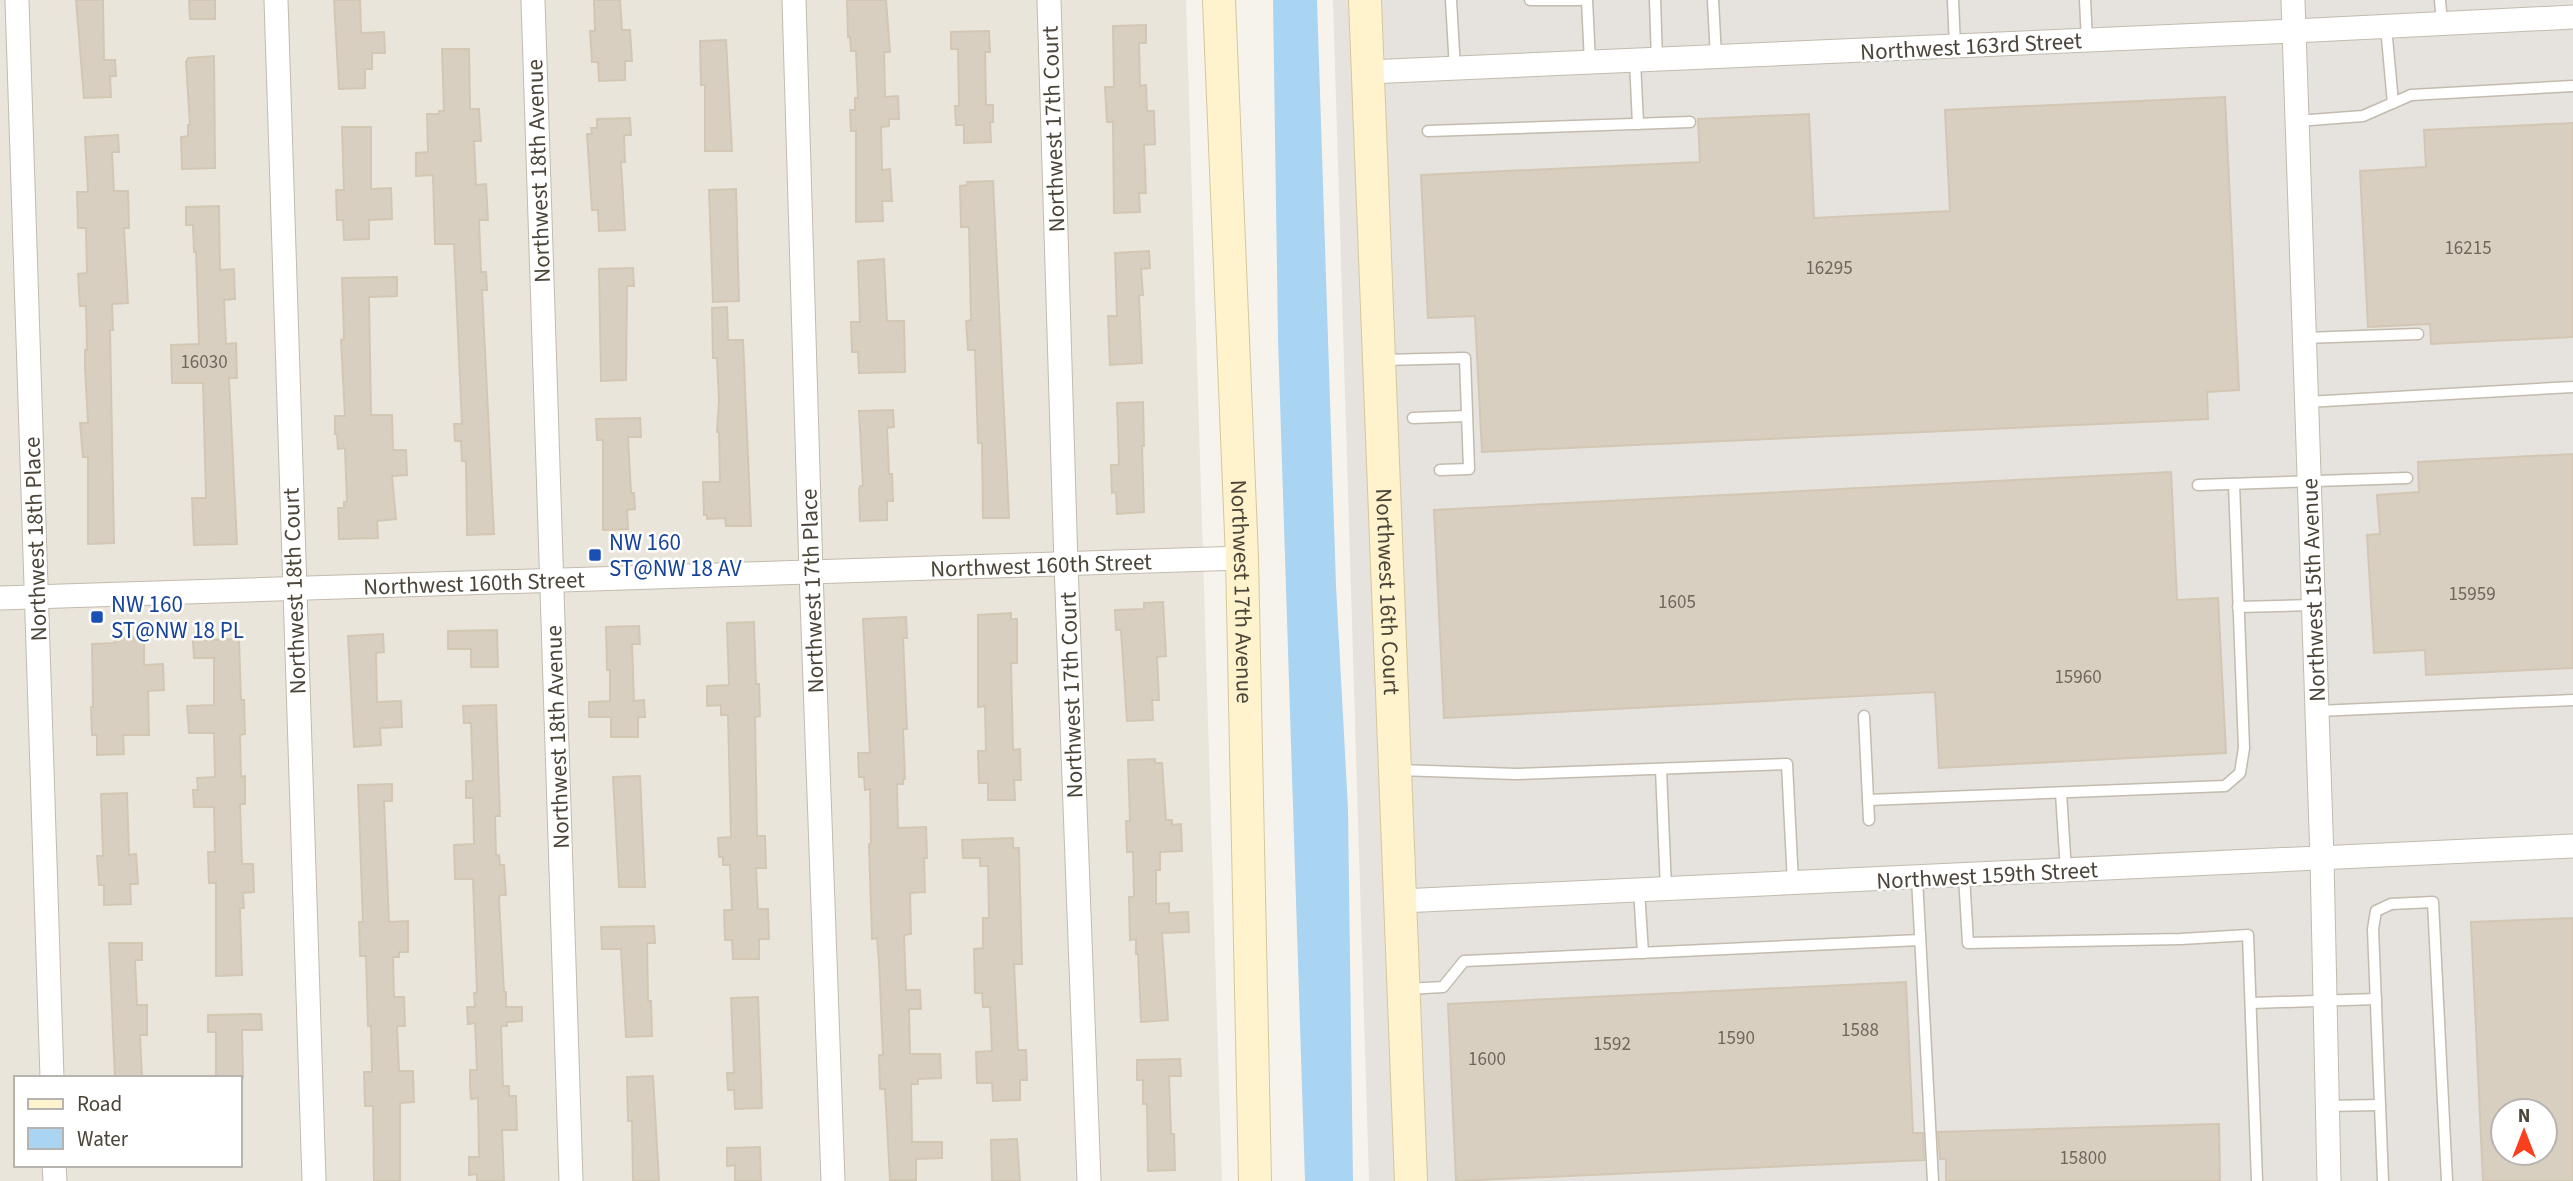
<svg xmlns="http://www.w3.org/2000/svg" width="2573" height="1181" viewBox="0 0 2573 1181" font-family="'Source Sans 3',sans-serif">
<rect width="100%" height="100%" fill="#f6f3ec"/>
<!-- residential -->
<path fill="#eae5da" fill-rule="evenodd" d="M0 0H1186L1222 1181H0ZM16 1078H240V1165H16Z"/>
<!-- industrial -->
<path fill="#e6e2dd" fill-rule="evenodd" d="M1333 0H2573V1181H1369ZM2503 1111H2545V1153H2503Z"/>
<!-- water -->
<polygon fill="#a9d4f2" points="1273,0 1317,0 1336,586 1348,809 1353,1181 1305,1181 1278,338"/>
<!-- building -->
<g fill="#d8cfc1" stroke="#d3c7b4" stroke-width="2" fill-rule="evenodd">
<polygon points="76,0 103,0 104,60 115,60 116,76 110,76 111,97 84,98"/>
<polygon points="189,0 215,0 215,19 190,19"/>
<polygon points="334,0 360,0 361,33 384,32 385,53 372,53 372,69 365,69 365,88 339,89"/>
<polygon points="594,0 620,0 622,30 630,30 632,61 625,61 625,80 599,81 598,62 592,62 590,31 595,31"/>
<polygon points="847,0 886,0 890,52 884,52 885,97 898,96 899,119 889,119 889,126 881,127 882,170 890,169 892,201 882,201 883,221 856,222 856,131 851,131 850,110 855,110 855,98 858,98 856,51 851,51 850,37 848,37"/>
<polygon points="1146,25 1146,43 1139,43 1140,86 1146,85 1147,111 1154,111 1155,144 1144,145 1146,193 1139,193 1140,212 1114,213 1113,122 1107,122 1105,87 1114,87 1113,26"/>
<polygon points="989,31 990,52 985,52 986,105 993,105 993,122 990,122 991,142 964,143 964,125 956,125 955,106 959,106 958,49 951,49 951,32"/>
<polygon points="726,40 732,151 705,151 705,85 701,85 700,41"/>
<polygon points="442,49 469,49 470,109 479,109 481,141 474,141 476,185 486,184 488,220 479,220 481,272 486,272 487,290 482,290 494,534 467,535 466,461 462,461 461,441 455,441 454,424 462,424 454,244 435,244 433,175 416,176 416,153 428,152 427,114 439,114 439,111 444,111"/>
<polygon points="214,56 215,168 182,169 181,137 188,136 188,125 190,125 186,62 188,58"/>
<polygon points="2225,97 2239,390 2207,392 2208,419 1482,452 1475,316 1428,318 1421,175 1700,162 1698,119 1809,114 1814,218 1950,211 1945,110"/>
<polygon points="630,118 631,135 624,135 625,162 621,162 625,230 599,231 598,210 592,210 587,134 592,134 591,128 597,128 597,119"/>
<polygon points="2573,123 2573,337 2431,344 2430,324 2368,327 2360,171 2426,167 2424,130"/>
<polygon points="342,127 371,127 371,189 391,188 392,219 369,220 369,239 344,240 343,220 337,220 336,190 344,190"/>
<polygon points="118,135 119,152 112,152 114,191 128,191 129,228 124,228 128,303 112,304 113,330 110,330 114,543 88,544 88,457 83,457 80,423 88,423 85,368 85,350 87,350 86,306 80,306 78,274 87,273 86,228 78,228 77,192 88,192 85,137"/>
<polygon points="993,181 1009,518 983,518 982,443 978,443 975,350 968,350 966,321 971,320 969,227 961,227 960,186 968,185 967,182"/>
<polygon points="736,189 739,301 713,302 709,190"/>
<polygon points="219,206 220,270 234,269 235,299 224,300 226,344 236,343 237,378 229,378 237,544 194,545 192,498 206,498 203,383 172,383 171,345 199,344 196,252 194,252 193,225 186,225 186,207"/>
<polygon points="1149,251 1150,268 1141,269 1143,295 1139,295 1142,363 1110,365 1108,316 1117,316 1115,253"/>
<polygon points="884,259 887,321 904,321 905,372 859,373 858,352 852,352 851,322 860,322 858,261"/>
<polygon points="633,268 634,286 627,286 626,380 601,381 599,269"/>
<polygon points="397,277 397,296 369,297 371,415 392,415 393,450 406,450 407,475 392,476 396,519 377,521 378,538 339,539 338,508 344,508 344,502 347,502 345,448 338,449 337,434 335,434 335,416 345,416 341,340 344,339 342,278"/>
<polygon points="727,307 728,340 743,340 751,526 726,526 725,518 707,519 707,515 704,515 703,482 720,482 719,432 717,432 719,400 717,358 713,358 712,308"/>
<polygon points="1143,402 1144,446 1142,446 1144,512 1117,514 1116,492 1112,493 1111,465 1119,465 1117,403"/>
<polygon points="893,410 894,427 887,428 889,474 892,474 893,501 887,501 887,520 860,521 859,491 860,486 863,486 859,411"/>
<polygon points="640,418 641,437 628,437 631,493 634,493 635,509 627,510 628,529 603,530 603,440 597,440 596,419"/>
<polygon points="2573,454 2573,668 2426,675 2425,650 2374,653 2367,535 2380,534 2377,495 2419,492 2418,462"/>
<polygon points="2171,472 2177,600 2218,598 2226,753 1939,768 1935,692 1444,718 1434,510"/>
<polygon points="1163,602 1166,656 1157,657 1159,700 1152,700 1153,720 1127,721 1121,630 1116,630 1115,610 1144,609 1144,603"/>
<polygon points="1011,613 1011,619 1017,619 1017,663 1011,663 1013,750 1020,749 1021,780 1014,780 1015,800 988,800 988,783 979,783 978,751 986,751 985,706 978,707 978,615"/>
<polygon points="906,617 907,638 903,638 907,729 903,729 905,779 903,779 903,784 897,784 898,828 926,827 927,858 924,858 925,892 910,893 911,934 904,935 906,990 920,990 921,1009 909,1009 910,1054 940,1054 941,1078 918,1079 918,1084 911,1084 912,1142 942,1142 942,1158 916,1159 916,1180 890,1180 885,1089 880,1089 879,1055 883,1055 879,962 877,938 872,939 869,844 871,843 870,789 865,790 864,777 859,777 858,753 870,753 863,619"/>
<polygon points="754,622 756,684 759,684 760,716 755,717 757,836 765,836 766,868 756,868 758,909 768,909 769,939 759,939 759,959 733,959 732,940 725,940 724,910 732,910 730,865 723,865 723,857 719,857 718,838 731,837 728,715 721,715 721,705 707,706 707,686 729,685 727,623"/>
<polygon points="639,626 640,644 632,644 634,701 644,700 645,717 638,717 638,737 611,737 611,717 589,717 589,702 610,701 610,670 607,670 606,627"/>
<polygon points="497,630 498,667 471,667 471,649 448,649 448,631"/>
<polygon points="383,634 384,652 376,653 377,702 401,701 402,727 380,728 381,745 354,747 348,636"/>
<polygon points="144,637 144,665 163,664 164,690 148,691 149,735 123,735 124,754 97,755 97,735 92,735 91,707 93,707 92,644 115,643 115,638"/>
<polygon points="239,639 241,700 244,700 245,734 240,735 241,777 245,776 245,804 240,804 242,864 253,864 254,892 243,893 244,908 240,908 242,975 216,976 216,883 209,883 208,852 215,852 214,807 194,807 193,790 198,790 197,778 215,777 214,733 189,733 187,706 214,705 214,658 194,658 193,640"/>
<polygon points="496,705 500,816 495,816 496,856 499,855 500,865 504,865 506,895 500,895 499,899 504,992 506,992 506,1007 522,1007 522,1021 507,1022 507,1026 501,1026 503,1086 509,1086 509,1096 516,1096 517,1130 502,1130 504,1181 477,1181 477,1174 469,1175 469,1157 479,1157 478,1098 471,1099 470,1084 470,1070 477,1070 475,1023 468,1024 467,1007 475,1007 474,993 477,993 473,879 455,879 454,845 474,844 473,798 466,798 466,781 473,781 471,723 464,723 463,706"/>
<polygon points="1155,759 1155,763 1162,763 1166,820 1172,820 1172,825 1181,824 1182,851 1160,852 1160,870 1156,870 1156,904 1169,903 1169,913 1188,912 1189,932 1162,933 1168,1020 1141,1022 1138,954 1136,954 1136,939 1130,940 1129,897 1134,897 1133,852 1127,852 1126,821 1130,821 1128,760"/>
<polygon points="640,776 645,887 619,887 613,777"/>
<polygon points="392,784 392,801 384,801 389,922 408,921 408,952 399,952 399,957 393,957 394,997 404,997 405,1026 397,1026 399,1071 413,1071 414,1102 400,1103 400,1181 374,1181 373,1106 365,1106 364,1072 372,1072 371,1026 368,1026 366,956 360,956 359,922 363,922 358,785"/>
<polygon points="127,793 129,855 136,854 138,884 130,884 131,904 104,905 104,885 99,885 97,856 103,856 101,794"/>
<polygon points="1013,838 1013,848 1019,848 1022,964 1014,964 1018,1050 1026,1050 1027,1080 1020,1080 1020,1100 993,1101 992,1083 977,1083 976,1052 992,1051 990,1007 983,1007 982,993 975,993 974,949 983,948 983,918 989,918 988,866 980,866 980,858 963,858 962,840"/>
<path d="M2573 918V1181H2483L2471 922ZM2503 1111H2545V1153H2503Z"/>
<polygon points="654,926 655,943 647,943 648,1001 651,1001 652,1036 626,1037 621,949 602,949 601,927"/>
<polygon points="109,943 142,943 142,960 135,960 137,1005 147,1005 147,1035 140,1035 142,1078 115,1078"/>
<polygon points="1906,982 1913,1133 1923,1133 1924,1160 1456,1181 1448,1004"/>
<polygon points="758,997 762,1108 735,1109 734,1090 728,1090 727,1073 734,1073 731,998"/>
<polygon points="261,1014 262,1030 242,1030 243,1078 216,1078 216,1032 208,1032 208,1015"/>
<polygon points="1180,1059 1181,1076 1169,1076 1171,1134 1174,1134 1175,1170 1148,1171 1147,1104 1143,1104 1143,1080 1137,1080 1137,1060"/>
<polygon points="653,1076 659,1181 633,1181 632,1121 628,1121 627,1077"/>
<polygon points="2219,1124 2220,1181 1946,1181 1946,1159 1940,1159 1938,1132"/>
<polygon points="1017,1139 1020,1181 992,1181 991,1140"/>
<polygon points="760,1147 761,1181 735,1181 735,1165 727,1166 727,1148"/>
</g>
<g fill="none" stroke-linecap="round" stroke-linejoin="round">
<!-- lane casing -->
<g stroke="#c2bbae" stroke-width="13">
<g id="lane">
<polyline points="1451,0 1455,69"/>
<polyline points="1530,0 1580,0"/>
<polyline points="1587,0 1590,63"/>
<polyline points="1655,0 1657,60"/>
<polyline points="1713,0 1716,57"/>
<polyline points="1953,0 1955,47"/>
<polyline points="2085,0 2087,41"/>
<polyline points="2440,0 2442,24"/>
<polyline points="2386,27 2393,103"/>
<polyline points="1635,61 1638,124"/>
<polyline points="2297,121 2363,116 2411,95 2573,86"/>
<polyline points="1428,131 1690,122"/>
<polyline points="2304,338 2418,334"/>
<polyline points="1383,360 1465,358 1469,469 1440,470"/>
<polyline points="2307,402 2573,387"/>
<polyline points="1413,418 1467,416"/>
<polyline points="2198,485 2407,478"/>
<polyline points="2238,607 2313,605"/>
<polyline points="2317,711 2573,700"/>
<polyline points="1864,716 1869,820"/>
<polyline points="1661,769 1666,889"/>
<polyline points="1399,770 1516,774 1787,764 1793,883"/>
<polyline points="2061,793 2066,871"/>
<polyline points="1868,800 2225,786 2240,773 2244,748 2234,484"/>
<polyline points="1964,876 1968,943 2181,939 2248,935 2257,1181"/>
<polyline points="1917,878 1933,1181"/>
<polyline points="1639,890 1643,953"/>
<polyline points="1407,989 1443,987 1464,961 1920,940"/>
<polyline points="2251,1003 2376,999"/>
<polyline points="2327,1106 2380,1105"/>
<polyline points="2383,1181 2373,929 2376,911 2391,904 2433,902 2447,1181"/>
</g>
</g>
<!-- street casing -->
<g stroke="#c2bbae" stroke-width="25">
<g id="street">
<polyline points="17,0 52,1078"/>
<polyline points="276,0 314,1181"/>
<polyline points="533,0 571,1181"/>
<polyline points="794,0 811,572 833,1181"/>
<polyline points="1049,0 1066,564 1089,1181"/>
<polyline points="2293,0 2322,859 2329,1181"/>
<polyline points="1368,72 2294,31 2573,17"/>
<polyline points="0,598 1242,558"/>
<polyline points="1401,901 2573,846"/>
<polyline points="54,1165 55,1181"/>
</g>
</g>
<!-- secondary casing -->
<g stroke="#d6c79b" stroke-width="34">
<g id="secondary">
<path id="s1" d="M1219 0 1242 558 1255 1181"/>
<path id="s2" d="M1365 0 1411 1181"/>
</g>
</g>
<!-- lane -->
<use href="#lane" stroke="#fff" stroke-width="10"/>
<!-- street -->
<use href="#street" stroke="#fff" stroke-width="23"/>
<!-- secondary -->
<use href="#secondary" stroke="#fff3cd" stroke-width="32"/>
</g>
<!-- markers -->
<g fill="#1a4fb4" stroke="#fff" stroke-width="2.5">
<rect x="588" y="548" width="14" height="14" rx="3.5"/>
<rect x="90" y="610" width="14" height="14" rx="3.5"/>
</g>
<g text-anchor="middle" stroke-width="5" stroke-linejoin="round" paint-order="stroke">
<!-- number labels -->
<g font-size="19" fill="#6e675b">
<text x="2468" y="254">16215</text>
<text x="1829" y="274">16295</text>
<text x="204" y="368">16030</text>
<text x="2472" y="600">15959</text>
<text x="1677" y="608">1605</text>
<text x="2078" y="683">15960</text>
<text x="1860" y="1036">1588</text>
<text x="1736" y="1044">1590</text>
<text x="1612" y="1050">1592</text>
<text x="1487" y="1065">1600</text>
<text x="2083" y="1164">15800</text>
</g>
<!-- street labels -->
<g font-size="23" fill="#4b4439" stroke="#fff">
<text transform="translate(1971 46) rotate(-3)" y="8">Northwest 163rd Street</text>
<text transform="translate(1053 129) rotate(-92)" y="8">Northwest 17th Court</text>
<text transform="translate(538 171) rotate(-92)" y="8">Northwest 18th Avenue</text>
<text transform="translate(35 539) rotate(-92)" y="8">Northwest 18th Place</text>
<text transform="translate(1041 565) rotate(-2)" y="8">Northwest 160th Street</text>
<text transform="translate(474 583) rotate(-2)" y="8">Northwest 160th Street</text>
<text dy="8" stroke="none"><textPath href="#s1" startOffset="592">Northwest 17th Avenue</textPath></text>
<text dy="8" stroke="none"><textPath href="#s2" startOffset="592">Northwest 16th Court</textPath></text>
<text transform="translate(2313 590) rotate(-92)" y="8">Northwest 15th Avenue</text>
<text transform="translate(294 591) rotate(-92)" y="8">Northwest 18th Court</text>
<text transform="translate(812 591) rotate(-92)" y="8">Northwest 17th Place</text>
<text transform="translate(1071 695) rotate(-92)" y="8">Northwest 17th Court</text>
<text transform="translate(557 737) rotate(-92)" y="8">Northwest 18th Avenue</text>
<text transform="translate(1987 875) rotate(-3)" y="8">Northwest 159th Street</text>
</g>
<!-- transit labels -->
<g font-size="23" fill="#164399" stroke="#fff" text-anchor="start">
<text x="609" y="550">NW 160<tspan x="609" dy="26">ST@NW 18 AV</tspan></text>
<text x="111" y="612">NW 160<tspan x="111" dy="26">ST@NW 18 PL</tspan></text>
</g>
</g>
<!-- legend -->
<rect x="14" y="1076" width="228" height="91" fill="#ffffff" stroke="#b7b4b0" stroke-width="2"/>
<rect x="28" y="1099" width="35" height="10" fill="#fff3cd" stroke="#b7b4b0" stroke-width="2"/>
<text x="77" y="1111" font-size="21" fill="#4b4439">Road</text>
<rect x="28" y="1128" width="35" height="21" fill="#a9d4f2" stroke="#b7b4b0" stroke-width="2"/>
<text x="77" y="1146" font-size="21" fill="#4b4439">Water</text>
<!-- north arrow -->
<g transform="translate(2524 1132)"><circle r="33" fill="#ffffff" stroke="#b7b4b0" stroke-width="2"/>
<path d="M0-5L12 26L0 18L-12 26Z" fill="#fc3f1d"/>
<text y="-10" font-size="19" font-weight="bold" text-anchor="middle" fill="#4b4439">N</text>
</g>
</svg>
